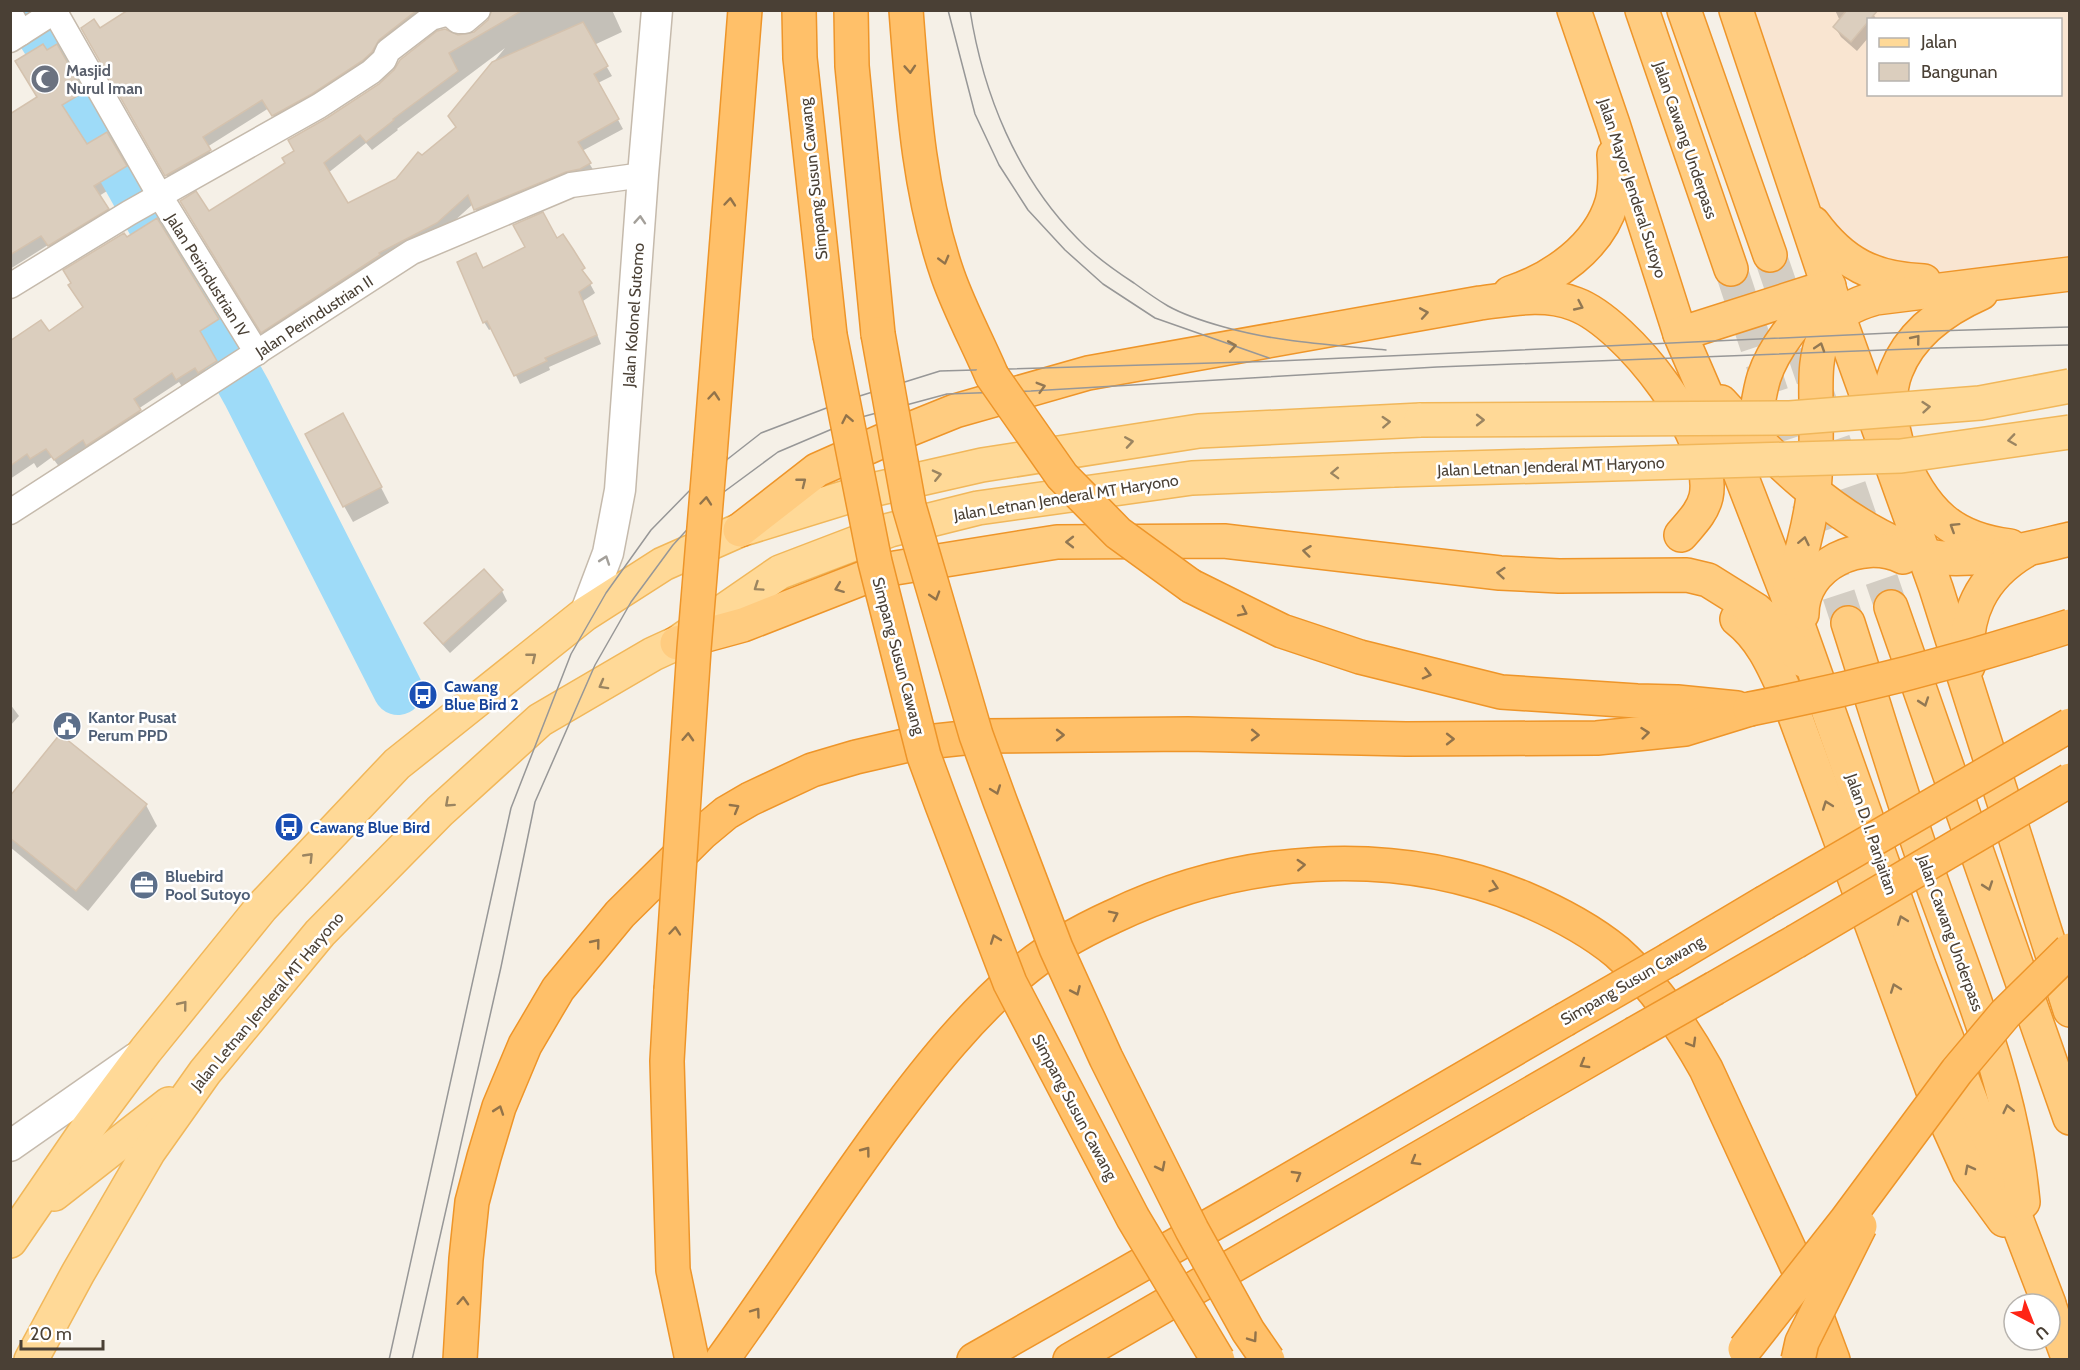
<svg xmlns="http://www.w3.org/2000/svg" width="2080" height="1370" viewBox="0 0 2080 1370" font-family="Cabin,sans-serif">
<rect width="100%" height="100%" fill="#f5f0e7"/>
<!-- commercial -->
<path fill="#f9e5d1" fill-rule="evenodd" d="M1736 11H2069V273L1901 280 1832 245ZM1868 20H2060V94H1868Z"/>
<!-- shadow -->
<g fill="#0003" fill-rule="evenodd">
<polygon points="131,10 443,10 384,49 279,124 269,108 207,147 215,160 172,185 83,29 100,30"/>
<path d="M493 10H612L622 32 594 45 612 76 598 83 623 129 582 151 595 173 481 219 473 204 442 232 268 341 182 201 208 213 287 164 296 151 328 119 458 37 475 33 493 16ZM505 48 450 116 457 128 397 180 348 205 328 173 366 143 372 150 398 130 397 129Z"/>
<polygon points="1835,10 1876,10 1873,14 1877,20 1868,20 1868,38 1857,51 1841,37 1835,27 1840,21"/>
<polygon points="56,46 88,102 67,115 86,146 106,134 131,176 99,196 113,219 54,255 48,245 10,269 10,115 40,104 46,52"/>
<polygon points="557,240 572,250 595,293 583,301 601,344 549,367 550,370 520,384 493,328 489,330 484,322 483,269"/>
<polygon points="218,319 223,329 204,341 222,371 183,388 179,382 138,409 145,421 60,468 52,457 37,468 34,463 10,479 10,355 48,333"/>
<polygon points="352,431 389,503 353,522 344,506"/>
<polygon points="502,591 507,601 450,653 432,633 426,623"/>
<polygon points="10,704 19,716 10,726"/>
<polygon points="10,798 146,805 157,826 88,911 10,847"/>
</g>
<g fill="none" stroke-linecap="round" stroke-linejoin="round">
<!-- river -->
<polyline stroke="#9edbf8" stroke-width="50" points="27,10 87,106 247,393 398,690"/>
</g>
<!-- building -->
<g fill="#dbcebe" stroke="#d4c2ae" stroke-width="1.5">
<polygon points="128,10 417,10 379,40 372,52 362,61 312,94 272,116 262,100 203,137 211,150 165,176 81,28 94,19 100,28"/>
<polygon points="492,10 523,10 449,53 458,71 393,119 394,120 366,142 360,135 324,163 348,203 396,179 418,152 422,155 456,127 448,116 492,62 583,22 608,66 594,74 619,119 578,142 591,163 580,169 566,172 474,210 468,195 437,223 379,253 380,255 261,333 180,201 196,191 209,211 285,163 282,158 294,151 288,140 327,118 379,84 394,70 400,60 437,31 445,29 458,35 474,32 488,20"/>
<polygon points="1847,10 1878,10 1851,42 1833,27"/>
<polygon points="43,44 47,50 57,44 84,92 62,105 87,144 107,132 127,166 94,186 109,209 48,246 41,236 10,255 10,114 37,97 15,61"/>
<polygon points="543,212 557,238 563,234 573,249 585,268 582,270 592,283 579,292 597,335 545,358 547,361 514,376 487,321 483,323 457,262 476,253 483,268 525,247 513,225"/>
<polygon points="157,218 219,319 200,331 217,361 198,373 195,368 176,380 172,373 134,399 141,410 86,446 83,440 54,460 46,449 30,459 27,454 10,466 10,341 41,320 49,331 83,307 68,285 71,283 63,270 124,233 127,237"/>
<polygon points="343,413 382,487 343,507 305,434"/>
<polygon points="484,569 503,590 443,644 424,623"/>
<polygon points="60,734 147,804 76,891 10,838 10,796"/>
</g>
<g fill="none" stroke-linecap="round" stroke-linejoin="round">
<!-- trunk-tunnel -->
<g stroke="#d3cdc3" stroke-width="33" stroke-dasharray="33 16" stroke-linecap="butt">
<polyline points="1770,255 1891,607"/>
<polyline points="1731,269 1848,623"/>
</g>
<!-- minor casing -->
<g stroke="#c5baac" stroke-width="27">
<g id="minor">
<polyline points="55,12 160,196 257,353"/>
<polyline points="10,13 21,33"/>
<polyline points="10,40 57,10"/>
<polyline points="10,286 129,213 319,106 371,72 384,60 388,51 431,18 449,13 458,21 465,21 478,10"/>
<polyline points="10,512 412,252 571,185 643,175"/>
</g>
</g>
<!-- tertiary casing -->
<g stroke="#c5baac" stroke-width="33">
<g id="tertiary">
<polyline points="585,614 608,553 620,490 643,175 657,10"/>
<polyline points="10,1146 136,1058"/>
</g>
</g>
<!-- primary casing -->
<g stroke="#f1b75a" stroke-width="36">
<g id="primary">
<polyline points="54,1194 169,1104"/>
<polyline points="10,1241 87,1129 146,1050 261,908 397,764 585,614 663,564 740,530 863,492 982,465 1199,431 1421,420"/>
<polyline points="31,1360 78,1273 149,1151 205,1072 320,933 440,811 540,720 653,654 677,643 780,572 890,530 978,508 1192,478 1394,470"/>
</g>
</g>
<!-- trunk casing -->
<g stroke="#ee9529" stroke-width="36">
<g id="trunk">
<polyline points="1574,10 1613,124 1680,334 1740,473 1788,597 1919,966 2049,1304"/>
<polyline points="1642,10 1731,269"/>
<polyline points="1684,10 1770,255"/>
<polyline points="1736,10 1838,315 1936,588 2070,1010"/>
<path d="M1813 223C1843 264 1874 279 1924 281"/>
<path d="M1510 293C1553 279 1599 247 1612 202 1616 187 1615 171 1614 155"/>
<path d="M1981 293C1945 309 1911 332 1896 371 1878 416 1907 490 1943 520 1962 536 1985 543 2010 546"/>
<polyline points="1680,334 1827,287"/>
<path d="M1721 402C1772 458 1832 517 1903 547 1910 549 1917 554 1924 555 1968 566 2027 549 2070 539"/>
<path d="M1749 445C1757 423 1757 399 1764 377 1776 341 1804 314 1829 286"/>
<path d="M740 530 817 470 898 434 955 411 1088 373 1480 303C1512 299 1544 292 1575 304 1627 323 1718 440 1706 497 1702 513 1691 523 1681 535"/>
<path d="M1788 597C1799 562 1810 526 1814 489 1817 462 1816 434 1816 406 1816 382 1814 357 1825 334 1835 313 1854 304 1876 298L2070 274"/>
<polyline points="1891,607 2070,1118"/>
<path d="M1802 614C1802 564 1862 537 1903 557"/>
<path d="M1737 619C1764 640 1775 670 1789 700L1936 1099 1969 1172 2004 1220"/>
<path d="M1848 623C1874 704 1898 786 1926 866 1965 977 2012 1083 2023 1202"/>
<polyline points="677,643 743,625 876,573 895,568 1057,542 1224,541 1500,573 1559,576 1687,575 1708,580 1756,610 1774,626 1803,660"/>
<path d="M1968 666C1963 615 1981 577 2025 551"/>
<polyline points="2050,1308 2069,1360"/>
</g>
</g>
<!-- motorway casing -->
<g stroke="#ee9529" stroke-width="36">
<g id="motorway">
<polyline points="799,10 800,58 830,335"/>
<polyline points="851,10 852,66 878,334"/>
<path d="M906 10C913 100 918 190 948 276 960 310 978 343 992 376"/>
<polyline points="710,455 745,10"/>
<polyline points="1191,586 1282,631 1360,657 1501,692 1637,701 1677,702 1737,708"/>
<polyline points="1670,959 1764,903"/>
<polyline points="1715,988 1795,942"/>
<polyline points="671,990 667,1061 673,1270 692,1360"/>
<polyline points="460,1360 466,1259 472,1202 484,1157 499,1107 525,1045 558,989 620,914 702,833 726,813 750,799 812,770 856,757 917,743 982,736 1188,734 1406,739 1597,738 1685,729 1750,709"/>
<path d="M722 1360C780 1280 832 1197 891 1118 929 1067 970 1016 1019 974 1046 951 1079 932 1112 917 1238 856 1391 844 1523 898 1556 912 1589 929 1617 952 1654 985 1682 1026 1706 1069L1802 1277 1833 1360"/>
<polyline points="974,1360 1246,1205 1564,1020"/>
<polyline points="1070,1360 1634,1034"/>
</g>
</g>
<!-- minor -->
<use href="#minor" stroke="#fff" stroke-width="24"/>
<!-- tertiary -->
<use href="#tertiary" stroke="#fff" stroke-width="30"/>
<!-- primary -->
<use href="#primary" stroke="#ffd997" stroke-width="33"/>
<!-- trunk -->
<use href="#trunk" stroke="#ffcc80" stroke-width="33"/>
<!-- motorway -->
<use href="#motorway" stroke="#ffc069" stroke-width="33"/>
<!-- tram -->
<g stroke="#979797" stroke-width="1.5">
<polyline points="948,10 975,114 999,165 1028,210 1065,250 1103,284 1155,318 1269,358"/>
<path d="M970 10C983 94 1017 177 1077 238 1093 255 1114 270 1134 283 1145 291 1156 299 1168 306 1184 315 1206 322 1224 327 1277 342 1331 345 1386 350"/>
<polyline points="389,1360 511,808 571,654 606,593 651,530 697,483 761,433 850,399 940,371 1278,361 1934,331 2070,327"/>
<polyline points="412,1360 501,967 535,802 595,665 631,602 673,545 717,497 778,452 858,418 947,394 1031,391 1437,367 1937,348 2070,345"/>
</g>
<!-- primary-bridge casing -->
<g stroke="#f1b75a" stroke-width="36" stroke-linecap="butt">
<g id="primary-bridge">
<polyline points="1421,420 1790,418 1980,403 2070,386"/>
<polyline points="1394,470 1901,456 2070,432"/>
</g>
</g>
<!-- motorway-bridge casing -->
<g stroke="#ee9529" stroke-width="36" stroke-linecap="butt">
<g id="motorway-bridge">
<polyline points="878,334 909,506 976,735 1000,801 1056,948 1106,1058 1192,1230 1248,1331 1268,1360"/>
<polyline points="830,335 875,562 924,756 942,805 1010,983 1133,1218 1218,1360"/>
<polyline points="992,376 1062,476 1118,533 1191,586"/>
<path d="M1750 709C1858 688 1965 660 2070 626"/>
<polyline points="1764,903 2070,725"/>
<polyline points="1795,942 2070,780"/>
<polyline points="671,990 694,649 710,455"/>
<polyline points="1564,1020 1670,959"/>
<polyline points="1634,1034 1715,988"/>
<polyline points="1745,1349 1845,1222 1957,1071 2005,1014 2070,950"/>
<polyline points="1798,1360 1802,1342 1860,1226"/>
</g>
</g>
<!-- primary-bridge -->
<use href="#primary-bridge" stroke="#ffd997" stroke-width="33"/>
<!-- motorway-bridge -->
<use href="#motorway-bridge" stroke="#ffc069" stroke-width="33"/>
</g>
<!-- one-way arrows -->
<defs><path id="oneway-chevron" d="M-2-3.5L2.5 0L-2 3.5" fill="none" stroke-width="1.6" stroke-linecap="round" stroke-linejoin="round" transform="scale(1.5)"/></defs>
<g stroke="#92734a">
<use href="#oneway-chevron" transform="translate(910 69) rotate(86)"/>
<use href="#oneway-chevron" transform="translate(730 202) rotate(-85)"/>
<use href="#oneway-chevron" transform="translate(944 260) rotate(75)"/>
<use href="#oneway-chevron" transform="translate(714 396) rotate(-85)"/>
<use href="#oneway-chevron" transform="translate(847 419) rotate(-101)"/>
<use href="#oneway-chevron" transform="translate(706 501) rotate(-85)"/>
<use href="#oneway-chevron" transform="translate(935 596) rotate(73)"/>
<use href="#oneway-chevron" transform="translate(1243 612) rotate(26)"/>
<use href="#oneway-chevron" transform="translate(1427 674) rotate(14)"/>
<use href="#oneway-chevron" transform="translate(1645 733) rotate(-6)"/>
<use href="#oneway-chevron" transform="translate(1060 735)"/>
<use href="#oneway-chevron" transform="translate(1255 735) rotate(1)"/>
<use href="#oneway-chevron" transform="translate(688 737) rotate(-87)"/>
<use href="#oneway-chevron" transform="translate(1450 739)"/>
<use href="#oneway-chevron" transform="translate(996 790) rotate(70)"/>
<use href="#oneway-chevron" transform="translate(735 808) rotate(-30)"/>
<use href="#oneway-chevron" transform="translate(1301 865) rotate(-3)"/>
<use href="#oneway-chevron" transform="translate(1494 887) rotate(18)"/>
<use href="#oneway-chevron" transform="translate(1114 915) rotate(-26)"/>
<use href="#oneway-chevron" transform="translate(675 931) rotate(-85)"/>
<use href="#oneway-chevron" transform="translate(995 939) rotate(-110)"/>
<use href="#oneway-chevron" transform="translate(596 943) rotate(-51)"/>
<use href="#oneway-chevron" transform="translate(1076 991) rotate(66)"/>
<use href="#oneway-chevron" transform="translate(1692 1043) rotate(60)"/>
<use href="#oneway-chevron" transform="translate(1584 1064) rotate(150)"/>
<use href="#oneway-chevron" transform="translate(499 1110) rotate(-71)"/>
<use href="#oneway-chevron" transform="translate(866 1151) rotate(-53)"/>
<use href="#oneway-chevron" transform="translate(1415 1161) rotate(150)"/>
<use href="#oneway-chevron" transform="translate(1161 1167) rotate(63)"/>
<use href="#oneway-chevron" transform="translate(1297 1175) rotate(-30)"/>
<use href="#oneway-chevron" transform="translate(463 1301) rotate(-87)"/>
<use href="#oneway-chevron" transform="translate(756 1312) rotate(-54)"/>
<use href="#oneway-chevron" transform="translate(1253 1338) rotate(55)"/>
</g>
<g stroke="#a4a09a">
<use href="#oneway-chevron" transform="translate(640 220) rotate(-86)"/>
<use href="#oneway-chevron" transform="translate(605 560) rotate(-71)"/>
</g>
<g stroke="#927853">
<use href="#oneway-chevron" transform="translate(1579 306) rotate(25)"/>
<use href="#oneway-chevron" transform="translate(1424 313) rotate(-10)"/>
<use href="#oneway-chevron" transform="translate(1916 339) rotate(-51)"/>
<use href="#oneway-chevron" transform="translate(1232 346) rotate(-10)"/>
<use href="#oneway-chevron" transform="translate(1820 347) rotate(-72)"/>
<use href="#oneway-chevron" transform="translate(1041 387) rotate(-16)"/>
<use href="#oneway-chevron" transform="translate(802 482) rotate(-38)"/>
<use href="#oneway-chevron" transform="translate(1954 527) rotate(-148)"/>
<use href="#oneway-chevron" transform="translate(1804 541) rotate(-78)"/>
<use href="#oneway-chevron" transform="translate(1070 542) rotate(-180)"/>
<use href="#oneway-chevron" transform="translate(1307 551) rotate(-173)"/>
<use href="#oneway-chevron" transform="translate(1501 573) rotate(-175)"/>
<use href="#oneway-chevron" transform="translate(839 588) rotate(159)"/>
<use href="#oneway-chevron" transform="translate(1924 702) rotate(71)"/>
<use href="#oneway-chevron" transform="translate(1827 805) rotate(-110)"/>
<use href="#oneway-chevron" transform="translate(1988 886) rotate(71)"/>
<use href="#oneway-chevron" transform="translate(1902 920) rotate(-110)"/>
<use href="#oneway-chevron" transform="translate(1895 988) rotate(-110)"/>
<use href="#oneway-chevron" transform="translate(2008 1109) rotate(-103)"/>
<use href="#oneway-chevron" transform="translate(1969 1169) rotate(-118)"/>
</g>
<g stroke="#9b8561">
<use href="#oneway-chevron" transform="translate(1926 407) rotate(-5)"/>
<use href="#oneway-chevron" transform="translate(1480 420)"/>
<use href="#oneway-chevron" transform="translate(1386 422) rotate(-3)"/>
<use href="#oneway-chevron" transform="translate(2012 440) rotate(172)"/>
<use href="#oneway-chevron" transform="translate(1129 442) rotate(-9)"/>
<use href="#oneway-chevron" transform="translate(1335 473) rotate(178)"/>
<use href="#oneway-chevron" transform="translate(937 475) rotate(-13)"/>
<use href="#oneway-chevron" transform="translate(758 587) rotate(146)"/>
<use href="#oneway-chevron" transform="translate(532 657) rotate(-39)"/>
<use href="#oneway-chevron" transform="translate(603 685) rotate(151)"/>
<use href="#oneway-chevron" transform="translate(449 803) rotate(138)"/>
<use href="#oneway-chevron" transform="translate(309 857) rotate(-46)"/>
<use href="#oneway-chevron" transform="translate(183 1005) rotate(-51)"/>
</g>
<!-- icons -->
<defs>
<g id="mosque-disc" transform="scale(1.5)"><circle r="9.5" fill="#6b7280" stroke="#fff"/><path d="M3.5-4.9A6 6 0 1 0 3.5 4.9A5 5 0 1 1 3.5-4.9Z" fill="#fff"/></g>
<g id="bus-disc" transform="scale(1.5)"><circle r="9.5" fill="#1a4fb4" stroke="#fff"/><path d="M-5-6H5V4H4V6H2V4H-2V6H-4V4H-5ZM-3.5-4V0h7V-4ZM-3.5 1.2v1.5H-2V1.2ZM2 1.2v1.5H3.5V1.2Z" fill="#fff"/></g>
<g id="civic-disc" transform="scale(1.5)"><circle r="9.5" fill="#5c6f8a" stroke="#fff"/><path d="M-.6-6.5H3V-4.5H.6V-3L4-1V1h2V6H-6V1h2V-1L-.6-3ZM-1.2 2.5V6h2.4V2.5Z" fill="#fff"/></g>
<g id="office-disc" transform="scale(1.5)"><circle r="9.5" fill="#5c6f8a" stroke="#fff"/><path d="M-6-3h4V-5.5h4V-3h4V5H-6ZM-1-4.5V-3h2v-1.5ZM-6 0V1H6V0Z" fill="#fff"/></g>
</defs>
<g fill-rule="evenodd">
<use href="#mosque-disc" x="45" y="79"/>
<use href="#bus-disc" x="423" y="695"/>
<use href="#civic-disc" x="67" y="726"/>
<use href="#bus-disc" x="289" y="827"/>
<use href="#office-disc" x="144" y="885"/>
</g>
<g text-anchor="middle" stroke-width="5" stroke-linejoin="round" paint-order="stroke">
<!-- worship labels -->
<g font-size="16" font-weight="bold" fill="#5b616d" stroke="#fff" text-anchor="start">
<text x="66" y="76">Masjid<tspan x="66" dy="18">Nurul Iman</tspan></text>
</g>
<!-- street labels -->
<g font-size="16" fill="#4a4035" stroke="#fff">
<text transform="translate(1686 140) rotate(71)" y="6">Jalan Cawang Underpass</text>
<text transform="translate(813 179) rotate(-96)" y="6">Simpang Susun Cawang</text>
<text transform="translate(1633 188) rotate(72)" y="6">Jalan Mayor Jenderal Sutoyo</text>
<text transform="translate(208 275) rotate(58)" y="6">Jalan Perindustrian IV</text>
<text transform="translate(633 315) rotate(-86)" y="6">Jalan Kolonel Sutomo</text>
<text transform="translate(314 316) rotate(-33)" y="6">Jalan Perindustrian II</text>
<text transform="translate(1551 466) rotate(-2)" y="6">Jalan Letnan Jenderal MT Haryono</text>
<text transform="translate(1066 497) rotate(-9)" y="6">Jalan Letnan Jenderal MT Haryono</text>
<text transform="translate(899 656) rotate(75)" y="6">Simpang Susun Cawang</text>
<text transform="translate(1872 834) rotate(71)" y="6">Jalan D. I. Panjaitan</text>
<text transform="translate(1951 933) rotate(70)" y="6">Jalan Cawang Underpass</text>
<text transform="translate(1632 980) rotate(-30)" y="6">Simpang Susun Cawang</text>
<text transform="translate(267 1001) rotate(-50)" y="6">Jalan Letnan Jenderal MT Haryono</text>
<text transform="translate(1075 1107) rotate(62)" y="6">Simpang Susun Cawang</text>
</g>
<!-- transit labels -->
<g font-size="16" font-weight="bold" fill="#164399" stroke="#fff" text-anchor="start">
<text x="444" y="692">Cawang<tspan x="444" dy="18">Blue Bird 2</tspan></text>
<text x="310" y="833">Cawang Blue Bird</text>
</g>
<!-- service labels -->
<g font-size="16" font-weight="bold" fill="#4e5e75" stroke="#fff" text-anchor="start">
<text x="88" y="723">Kantor Pusat<tspan x="88" dy="18">Perum PPD</tspan></text>
<text x="165" y="882">Bluebird<tspan x="165" dy="18">Pool Sutoyo</tspan></text>
</g>
</g>
<!-- border -->
<rect width="2080" height="1370" fill="none" stroke="#4a4035" stroke-width="24"/>
<!-- legend -->
<rect x="1867" y="18" width="195" height="78" fill="#ffffff" stroke="#b7b3ae" stroke-width="1.5"/>
<rect x="1879" y="38" width="30" height="9" fill="#ffd997" stroke="#b7b3ae" stroke-width="1.5"/>
<text x="1921" y="48" font-size="18" fill="#4a4035">Jalan</text>
<rect x="1879" y="63" width="30" height="18" fill="#dbcebe" stroke="#b7b3ae" stroke-width="1.5"/>
<text x="1921" y="78" font-size="18" fill="#4a4035">Bangunan</text>
<!-- north arrow -->
<g transform="translate(2032 1322) rotate(138)"><circle r="28" fill="#ffffff" stroke="#b7b3ae" stroke-width="1.5"/>
<path d="M0-4.5L10 22L0 15L-10 22Z" fill="#ff2415"/>
<text y="-9" font-size="16" font-weight="bold" text-anchor="middle" fill="#4a4035">U</text>
</g>
<!-- scale -->
<path d="M21 1340v9h82v-9" fill="none" stroke="#4a4035" stroke-width="3"/>
<text x="30" y="1340" font-size="18" fill="#4a4035" stroke="#ffffff" stroke-width="4.5" paint-order="stroke">20 m</text>
</svg>
